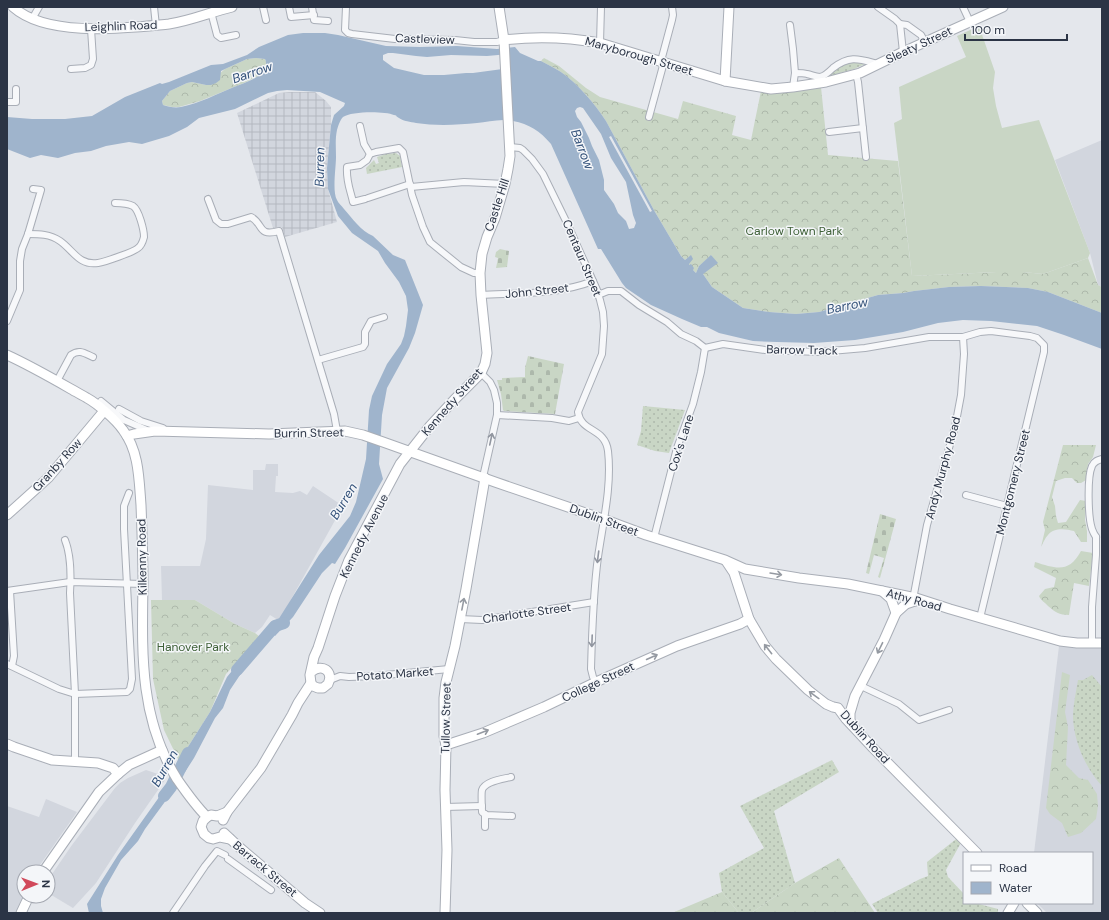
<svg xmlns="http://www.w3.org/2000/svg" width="1109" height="920" viewBox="0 0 1109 920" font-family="'DM Sans',sans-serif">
<defs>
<pattern id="industrial-grid" width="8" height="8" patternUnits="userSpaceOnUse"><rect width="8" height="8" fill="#d2d6de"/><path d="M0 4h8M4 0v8" fill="none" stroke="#b4b8c0"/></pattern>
<pattern id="grass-dots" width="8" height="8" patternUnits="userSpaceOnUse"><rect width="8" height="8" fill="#c9d6c5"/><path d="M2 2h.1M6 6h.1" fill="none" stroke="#adb8ab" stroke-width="1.8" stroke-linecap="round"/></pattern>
<pattern id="forest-crowns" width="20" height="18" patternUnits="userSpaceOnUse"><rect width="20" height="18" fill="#c9d6c5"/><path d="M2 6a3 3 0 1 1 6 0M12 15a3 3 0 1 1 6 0" fill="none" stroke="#adb8ab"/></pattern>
<pattern id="cemetery-stones" width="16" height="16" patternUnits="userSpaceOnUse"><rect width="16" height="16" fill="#c9d6c5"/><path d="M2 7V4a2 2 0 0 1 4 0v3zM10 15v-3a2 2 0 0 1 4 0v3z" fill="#adb8ab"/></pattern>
</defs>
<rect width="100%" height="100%" fill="#e4e7ec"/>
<!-- built -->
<g fill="#d2d6de">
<polygon points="1102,140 1102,287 1098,285 1090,253 1055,160"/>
<polygon points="266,464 278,464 278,476 276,476 275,492 293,493 300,491 307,495 313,486 343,506 284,612 278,620 270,615 262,627 255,633 235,624 195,600 162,600 161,566 200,566 206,539 208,485 253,490 253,470 265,470"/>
<polygon points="1059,646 1086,648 1102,648 1102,913 1047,913 1037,903 1092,903 1092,853 1034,853"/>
<polygon points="146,770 158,774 164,777 165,780 135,823 96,883 73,908 48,893 48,880 72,845 115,788 120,783 128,778"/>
<polygon points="46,799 77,812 35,872 24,872 24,893 16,913 7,913 7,806 39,817"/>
</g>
<!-- industrial -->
<polygon fill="url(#industrial-grid)" points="289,92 315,92 326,101 331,107 331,125 327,168 328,189 337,222 285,237 282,227 273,228 237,113 279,93"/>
<!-- grass -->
<g fill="url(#grass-dots)">
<polygon points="851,61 867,63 854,69 826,77 837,68"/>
<polygon points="396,153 400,156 402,167 367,174 366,168 374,160 376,164 379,163 377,157 386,154"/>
<polygon points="643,406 685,410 669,453 655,451 637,445 641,431"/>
<path d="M1092 675 1102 687V786C1086 769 1074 742 1073 718 1073 706 1076 692 1078 680H1083Z"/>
<polygon points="832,760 839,772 774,811 795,883 751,913 739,913 722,892 719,873 764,848 740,806"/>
<polygon points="960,836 963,839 946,870 948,877 964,894 964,903 975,903 998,909 998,913 878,913 872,904 920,879 928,876 927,862"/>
</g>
<!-- forest -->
<g fill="url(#forest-crowns)">
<polygon points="256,58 265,59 267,64 261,75 244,83 200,101 179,107 172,107 163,105 162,101 170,91 187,83 192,82 206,85 225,69 247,59"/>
<path d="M544 58 559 66 586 88 600 97 678 119 683 101 736 116 732 135 751 140 761 91 780 93 821 87 828 155 898 161 912 276 997 272H1023L1043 274 1088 258 1098 285 1102 287V313L1048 292 1028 288 981 286 949 287 914 291 903 293 878 295 819 312 796 314 769 312 743 308 712 287 703 274 712 255 699 266 696 273 692 269 694 268 688 264 690 256 685 260 681 256 655 212 606 121C594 103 579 85 561 72 555 68 548 65 541 61Z"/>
<path d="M1063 445H1096L1093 457 1088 464 1086 480 1081 483H1077L1072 478H1065L1056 481 1052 497 1055 506 1056 516 1058 523 1066 522 1080 500 1086 501 1085 520 1087 531V542H1081L1074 531C1066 529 1054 527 1048 535 1045 538 1043 543 1041 547L1045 530 1043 522Z"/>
<path d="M1081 551 1093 553 1089 586 1074 583 1069 615C1059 615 1055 612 1048 606 1045 602 1041 601 1039 596L1045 589 1054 587 1056 578 1034 567 1035 562C1057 569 1069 573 1081 551Z"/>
<polygon points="151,600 195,600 235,624 255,633 260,637 226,674 210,712 179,761 164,730 153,679"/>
<polygon points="1062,672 1070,675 1065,712 1068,727 1066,765 1079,778 1088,780 1097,794 1098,806 1096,819 1081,833 1068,837 1062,823 1050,814 1046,808"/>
<polygon points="839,858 875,913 751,913 795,883"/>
<polygon points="722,892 739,913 672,913"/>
</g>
<!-- cemetery -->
<g fill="url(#cemetery-stones)">
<polygon points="500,249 509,251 507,267 496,268 498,258 495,257 496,252"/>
<polygon points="528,356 564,364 555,414 504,411 503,410 501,394 497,380 502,380 502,378 525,377 525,368"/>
<polygon points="880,514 896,519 880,578 878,577 884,558 874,555 869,574 866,573"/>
</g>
<!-- pitch -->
<polygon fill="#c9d6c5" points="979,26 995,72 993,88 996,106 1002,128 1039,120 1090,253 1088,258 1043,274 1023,272 997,272 912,276 894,123 902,119 899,87 966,57 957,36"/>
<!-- water -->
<g fill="#9fb4cc" fill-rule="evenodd">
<path d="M303 33H325L338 35 386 46 420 47 457 46 497 49 515 47 520 53 538 61H541C548 65 555 68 561 72 579 85 594 103 606 121L655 212 681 256 685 260 691 255 693 259 689 264V265L691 264 694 268 693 270 696 273 699 266 711 255 718 263 703 274 712 287 743 308 769 312 796 314 819 312 878 295 903 293 914 291 949 287 981 286 1028 288 1048 292 1102 313V349L1064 335 1037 326 991 321 963 320 938 323 903 332 855 340 814 343 777 342 753 341 719 333 707 327H701L682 319 651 305 626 288 622 283 601 249H598L551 144C540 131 529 124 513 121 501 118 488 122 477 123 458 125 435 126 416 123 411 122 403 121 399 118 395 116 398 116 394 115 385 111 351 111 343 117 340 120 338 126 337 130 335 139 336 148 336 157 336 168 332 191 337 200 338 203 342 206 344 209 352 218 361 231 373 236L393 255 405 260 423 305 415 333 409 348 387 388 382 415 379 464 383 479 345 548 335 564 332 563 322 573 293 617 275 636 268 628 278 620 319 555 350 516 356 502 366 459 369 410 372 396 387 364 401 344 404 336 406 326 408 310 406 296 399 282 385 263 378 251 352 233 338 216 328 189 327 168 331 125 334 115 344 106 345 103 320 92 287 90 277 91 268 93 235 109 199 118 187 127 169 136 142 144 129 142 106 146 91 151 75 153 58 158 41 155 30 158 7 149V117L32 119H65L92 116 125 97 160 83 162 84 169 82 211 65 223 64 247 55 259 47 288 35ZM388 53H393L416 56 427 57 451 55 487 56 509 54 510 68 473 73H466L444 75H424L394 68 383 60V55ZM256 58 265 59C268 64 264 72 260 75 253 80 242 84 234 87 217 94 200 103 181 107 175 108 169 107 163 105L162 101 170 91 187 83 192 82 206 85H211L216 83 220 80 221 71 225 69 247 59ZM580 107 583 108 601 134 611 158 626 182 633 215 636 223 634 228 629 229 626 221 618 213 614 204 604 190V180L599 160 592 146 589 138 581 122 577 117 575 111 577 108Z"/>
<polygon points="245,655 251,661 242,672 230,690 223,708 215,718 194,758 185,772 179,764 179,761 210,712 227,677"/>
<polygon points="170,780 175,788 145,829 138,841 121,860 105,888 101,899 101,906 103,913 89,913 87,904 118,855 162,793 166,789"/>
</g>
<!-- pier -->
<polygon fill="#e4e7ec" points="611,136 652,211 650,212 609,137"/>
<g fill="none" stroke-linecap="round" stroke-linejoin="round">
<!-- river -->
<g stroke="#9fb4cc" stroke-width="12">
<polyline points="237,670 275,626 284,623"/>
<polyline points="164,796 171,787 188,753"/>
</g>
<!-- street casing -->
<g stroke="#a9aeb7" stroke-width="8">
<g id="street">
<polyline points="154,7 156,26"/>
<polyline points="263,7 266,20"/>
<polyline points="289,7 291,17 314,15"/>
<polyline points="312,7 314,20 328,21"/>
<polyline points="346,7 345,30 348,33 352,34 395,39 455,40 474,42 497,42 504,40"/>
<polyline points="878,7 895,19 900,24 903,52"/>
<polyline points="963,7 970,22"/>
<polyline points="211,12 217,35 221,38 236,35"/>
<polyline points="32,19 39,7"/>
<polyline points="900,24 907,25 921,35 925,42"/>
<polyline points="790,25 793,49 795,73"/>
<polyline points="600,43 601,7"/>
<polyline points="661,61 672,20 673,15 672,7"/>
<polyline points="71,69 85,68 91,65 93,59 91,29"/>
<polyline points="856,74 858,82 866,157"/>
<path d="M793 87 795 73C799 73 804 73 807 74 812 75 815 77 820 77 825 76 829 72 833 68 850 55 859 59 878 64"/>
<polyline points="7,102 16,102 16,89"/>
<polyline points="649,117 664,62"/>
<polyline points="360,126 364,144 370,154"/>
<polyline points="829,132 863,128"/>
<path d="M510 147 520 148 523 150 532 159 543 174 566 221 597 290 600 300 603 312 604 326 602 354 578 412C581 433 605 427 608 451 612 486 603 522 598 557 593 594 592 632 591 669L593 677 596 682"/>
<polyline points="411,187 464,182 505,184"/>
<polyline points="368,198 410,184"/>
<path d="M208 199 216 220 221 224H228L251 217C264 224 257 237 279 231L334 414 337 431"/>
<path d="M365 199 353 202C350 189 346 181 347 167L360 165 367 160 370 154 376 152 399 148 403 152 412 195 423 227 430 242 461 267 474 273H480"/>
<path d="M28 234C39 234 50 234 60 241 73 250 79 266 98 263 104 262 134 252 138 248 141 246 143 241 144 237 144 230 139 210 133 206 127 203 121 203 115 203"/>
<path d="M481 295C518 293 557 295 593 281"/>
<polyline points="598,295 608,291 621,291 639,305 667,322 681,334 696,341 705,348"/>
<polyline points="7,321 20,290 20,261 22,249 28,234 41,190 33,189"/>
<polyline points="705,348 723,344 765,350 819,352 865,348 929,337 963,337 980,332 991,331 1030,336 1037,338 1044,345 1044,352 980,618"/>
<polyline points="318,360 363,347 365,344 365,332 371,321 384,317"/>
<polyline points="481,373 490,382 494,390 497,403 497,415 483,477"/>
<path d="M57 381 71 355C79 349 84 353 93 357"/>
<polyline points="101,401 124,420 149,431"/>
<polyline points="119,409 141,421 163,428 165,430"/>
<polyline points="497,415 552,418 569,421 579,418"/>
<polyline points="966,495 1007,506"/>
<path d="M1096 537C1094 534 1093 532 1092 529 1088 517 1087 477 1092 466 1094 461 1098 460 1102 459"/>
<polyline points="654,538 677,448 693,404 701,372 705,348"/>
<path d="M65 540C71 555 71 577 70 593L75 694V761"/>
<polyline points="7,591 70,582 143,584"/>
<polyline points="10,591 14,656 12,666"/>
<polyline points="912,597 914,594 927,525 955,427 961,395 964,354 963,337"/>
<polyline points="460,619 482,620 594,602"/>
<polyline points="1092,643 1092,607 1096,555 1096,537"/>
<polyline points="7,664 59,689 75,694 127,692 130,689 132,679 124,529 124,506 129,493"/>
<polyline points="330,680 340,676 349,677 375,676 449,669"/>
<polyline points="861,686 899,704 919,720 949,710"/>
<path d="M511 777C503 779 485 781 482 790 481 794 482 807 482 812L486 815 512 816"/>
<polyline points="445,807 482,806"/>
<polyline points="485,827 485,814"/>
<polyline points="228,859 271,890"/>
<polyline points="173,913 205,866 217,851 225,855"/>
</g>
</g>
<!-- secondary casing -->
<g stroke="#a9aeb7" stroke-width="11">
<g id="secondary">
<path d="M13 7C48 38 125 28 169 24 190 21 211 12 232 7"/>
<path d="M504 40C537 36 567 37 600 43L725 81 771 89 793 87 826 82 860 73 903 52 1003 7"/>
<polyline points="725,81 729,7"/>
<path d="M7 355C29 365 50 377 71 389 76 392 82 395 87 398 98 404 116 420 123 430 139 451 139 479 141 505 142 531 143 557 143 583 142 652 139 718 177 779 186 792 196 806 207 817"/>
<polyline points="127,436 134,434 155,431 269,434 345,431 363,435 383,442 495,482 603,519 646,535 725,560 745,569 799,578 848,584 916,598 950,609 1060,641 1077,643 1102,643"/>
<polyline points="7,515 48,478 104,411"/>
<polyline points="726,561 734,573 749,619 765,646 776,659 808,690 826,704 833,707 838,708 846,719 873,748 977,853"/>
<polyline points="882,591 891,599 896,613"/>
<path d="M311 672C322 663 334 671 328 684L323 688H318L313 686 311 683 310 675 314 657 318 648 335 596 349 560 400 464 430 426 454 400 481 373 485 364 487 353 481 295 480 273 482 254 487 237 495 218 505 184 508 169 510 156 504 40 499 7"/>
<polyline points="852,725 850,720 850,713 855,696 884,640 896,613 906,604 912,602 920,600"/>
<polyline points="7,744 14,747 52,760 98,763 113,768 118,774"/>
<polyline points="446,745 483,733 544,707 596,682 677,646 740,624 749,619"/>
<polyline points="227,812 217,816 211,815 207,817 203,821 201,827 204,834 209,838 213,839 220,837 230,839"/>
<polyline points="223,820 227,812 261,768 292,715 298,703 311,683"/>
<polyline points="224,833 239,847 305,903 320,913"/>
<polyline points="43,872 99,792 118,774 129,765 162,750"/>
<polyline points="1027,903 1037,913"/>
<polyline points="21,913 29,896"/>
<polyline points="445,913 447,850 445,790 446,745 444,736 444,698 446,682 455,646 466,589 485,478"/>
<polyline points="1008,913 1014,903"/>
</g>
</g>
<!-- street -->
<use href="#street" stroke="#f7f8fa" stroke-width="6"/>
<!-- secondary -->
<use href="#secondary" stroke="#fff" stroke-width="9"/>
</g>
<!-- one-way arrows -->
<defs><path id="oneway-shaft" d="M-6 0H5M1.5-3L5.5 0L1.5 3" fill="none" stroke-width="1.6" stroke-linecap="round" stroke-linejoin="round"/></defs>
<g stroke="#9196a0">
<use href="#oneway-shaft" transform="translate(491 439) rotate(-78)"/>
<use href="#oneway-shaft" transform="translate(598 557) rotate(97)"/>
<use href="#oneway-shaft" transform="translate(592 641) rotate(92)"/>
</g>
<g stroke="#959aa2">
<use href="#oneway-shaft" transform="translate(776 574) rotate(9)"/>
<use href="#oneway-shaft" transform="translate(463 604) rotate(-79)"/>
<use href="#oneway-shaft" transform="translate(880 648) rotate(116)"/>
<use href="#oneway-shaft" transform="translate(768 649) rotate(-128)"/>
<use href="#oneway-shaft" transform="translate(652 657) rotate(-24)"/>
<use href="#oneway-shaft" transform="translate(814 695) rotate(-144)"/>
<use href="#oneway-shaft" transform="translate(483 732) rotate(-21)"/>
</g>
<g text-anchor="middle" stroke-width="3" stroke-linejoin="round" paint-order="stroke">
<!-- street labels -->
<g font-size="12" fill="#2b3445" stroke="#f4f6f9">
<text transform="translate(121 26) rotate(-2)" y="4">Leighlin Road</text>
<text transform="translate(425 39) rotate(2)" y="4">Castleview</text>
<text transform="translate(919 45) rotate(-25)" y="4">Sleaty Street</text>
<text transform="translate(639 56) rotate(16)" y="4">Maryborough Street</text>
<text transform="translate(497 205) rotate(-72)" y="4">Castle Hill</text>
<text transform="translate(582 258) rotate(67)" y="4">Centaur Street</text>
<text transform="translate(537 291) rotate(-6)" y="4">John Street</text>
<text transform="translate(802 350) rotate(1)" y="4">Barrow Track</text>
<text transform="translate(452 402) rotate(-49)" y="4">Kennedy Street</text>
<text transform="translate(309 433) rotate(-1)" y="4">Burrin Street</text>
<text transform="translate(681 443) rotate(-72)" y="4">Cox's Lane</text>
<text transform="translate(57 465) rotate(-48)" y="4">Granby Row</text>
<text transform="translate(943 468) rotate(-75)" y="4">Andy Murphy Road</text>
<text transform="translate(1013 482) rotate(-76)" y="4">Montgomery Street</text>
<text transform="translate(604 520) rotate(20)" y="4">Dublin Street</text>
<text transform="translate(364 536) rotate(-63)" y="4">Kennedy Avenue</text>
<text transform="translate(142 557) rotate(-91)" y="4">Kilkenny Road</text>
<text transform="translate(914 600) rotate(15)" y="4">Athy Road</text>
<text transform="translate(527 613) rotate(-8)" y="4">Charlotte Street</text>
<text transform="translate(395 674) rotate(-4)" y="4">Potato Market</text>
<text transform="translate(598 682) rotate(-25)" y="4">College Street</text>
<text transform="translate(446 718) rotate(-89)" y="4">Tullow Street</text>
<text transform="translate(865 737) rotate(48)" y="4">Dublin Road</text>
<text transform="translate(265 869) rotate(40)" y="4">Barrack Street</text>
</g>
<!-- park labels -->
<g font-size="12" fill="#3f6138" stroke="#f4f6f9">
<text x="794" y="235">Carlow Town Park</text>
<text x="193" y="651">Hanover Park</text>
</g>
<!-- water labels -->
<g font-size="13" font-style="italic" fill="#34527a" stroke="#f4f6f9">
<text transform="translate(252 72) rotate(-19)" y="5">Barrow</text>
<text transform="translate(583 149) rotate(69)" y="5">Barrow</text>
<text transform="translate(319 167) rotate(-89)" y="5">Burren</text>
<text transform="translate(847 305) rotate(-11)" y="5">Barrow</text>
<text transform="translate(343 501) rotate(-59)" y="5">Burren</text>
<text transform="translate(164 768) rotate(-60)" y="5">Burren</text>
</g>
</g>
<!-- border -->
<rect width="1109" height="920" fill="none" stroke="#2b3445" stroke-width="16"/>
<!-- legend -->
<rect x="963" y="852" width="130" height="52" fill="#f4f6f9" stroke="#a4a8b1"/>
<rect x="971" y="865" width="20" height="6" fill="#ffffff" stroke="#a4a8b1"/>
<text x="999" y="872" font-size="12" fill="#2b3445">Road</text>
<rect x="971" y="882" width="20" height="12" fill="#9fb4cc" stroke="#a4a8b1"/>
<text x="999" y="892" font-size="12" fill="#2b3445">Water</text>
<!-- north arrow -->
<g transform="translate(36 884) rotate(89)"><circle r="19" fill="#f4f6f9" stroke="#a4a8b1"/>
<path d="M0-3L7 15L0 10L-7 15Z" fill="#d1495b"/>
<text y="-6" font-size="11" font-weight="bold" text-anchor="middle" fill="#2b3445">N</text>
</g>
<!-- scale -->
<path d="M965 34v6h102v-6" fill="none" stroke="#2b3445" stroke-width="2"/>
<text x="971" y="34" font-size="12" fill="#2b3445" stroke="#f4f6f9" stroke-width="3" paint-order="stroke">100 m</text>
</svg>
